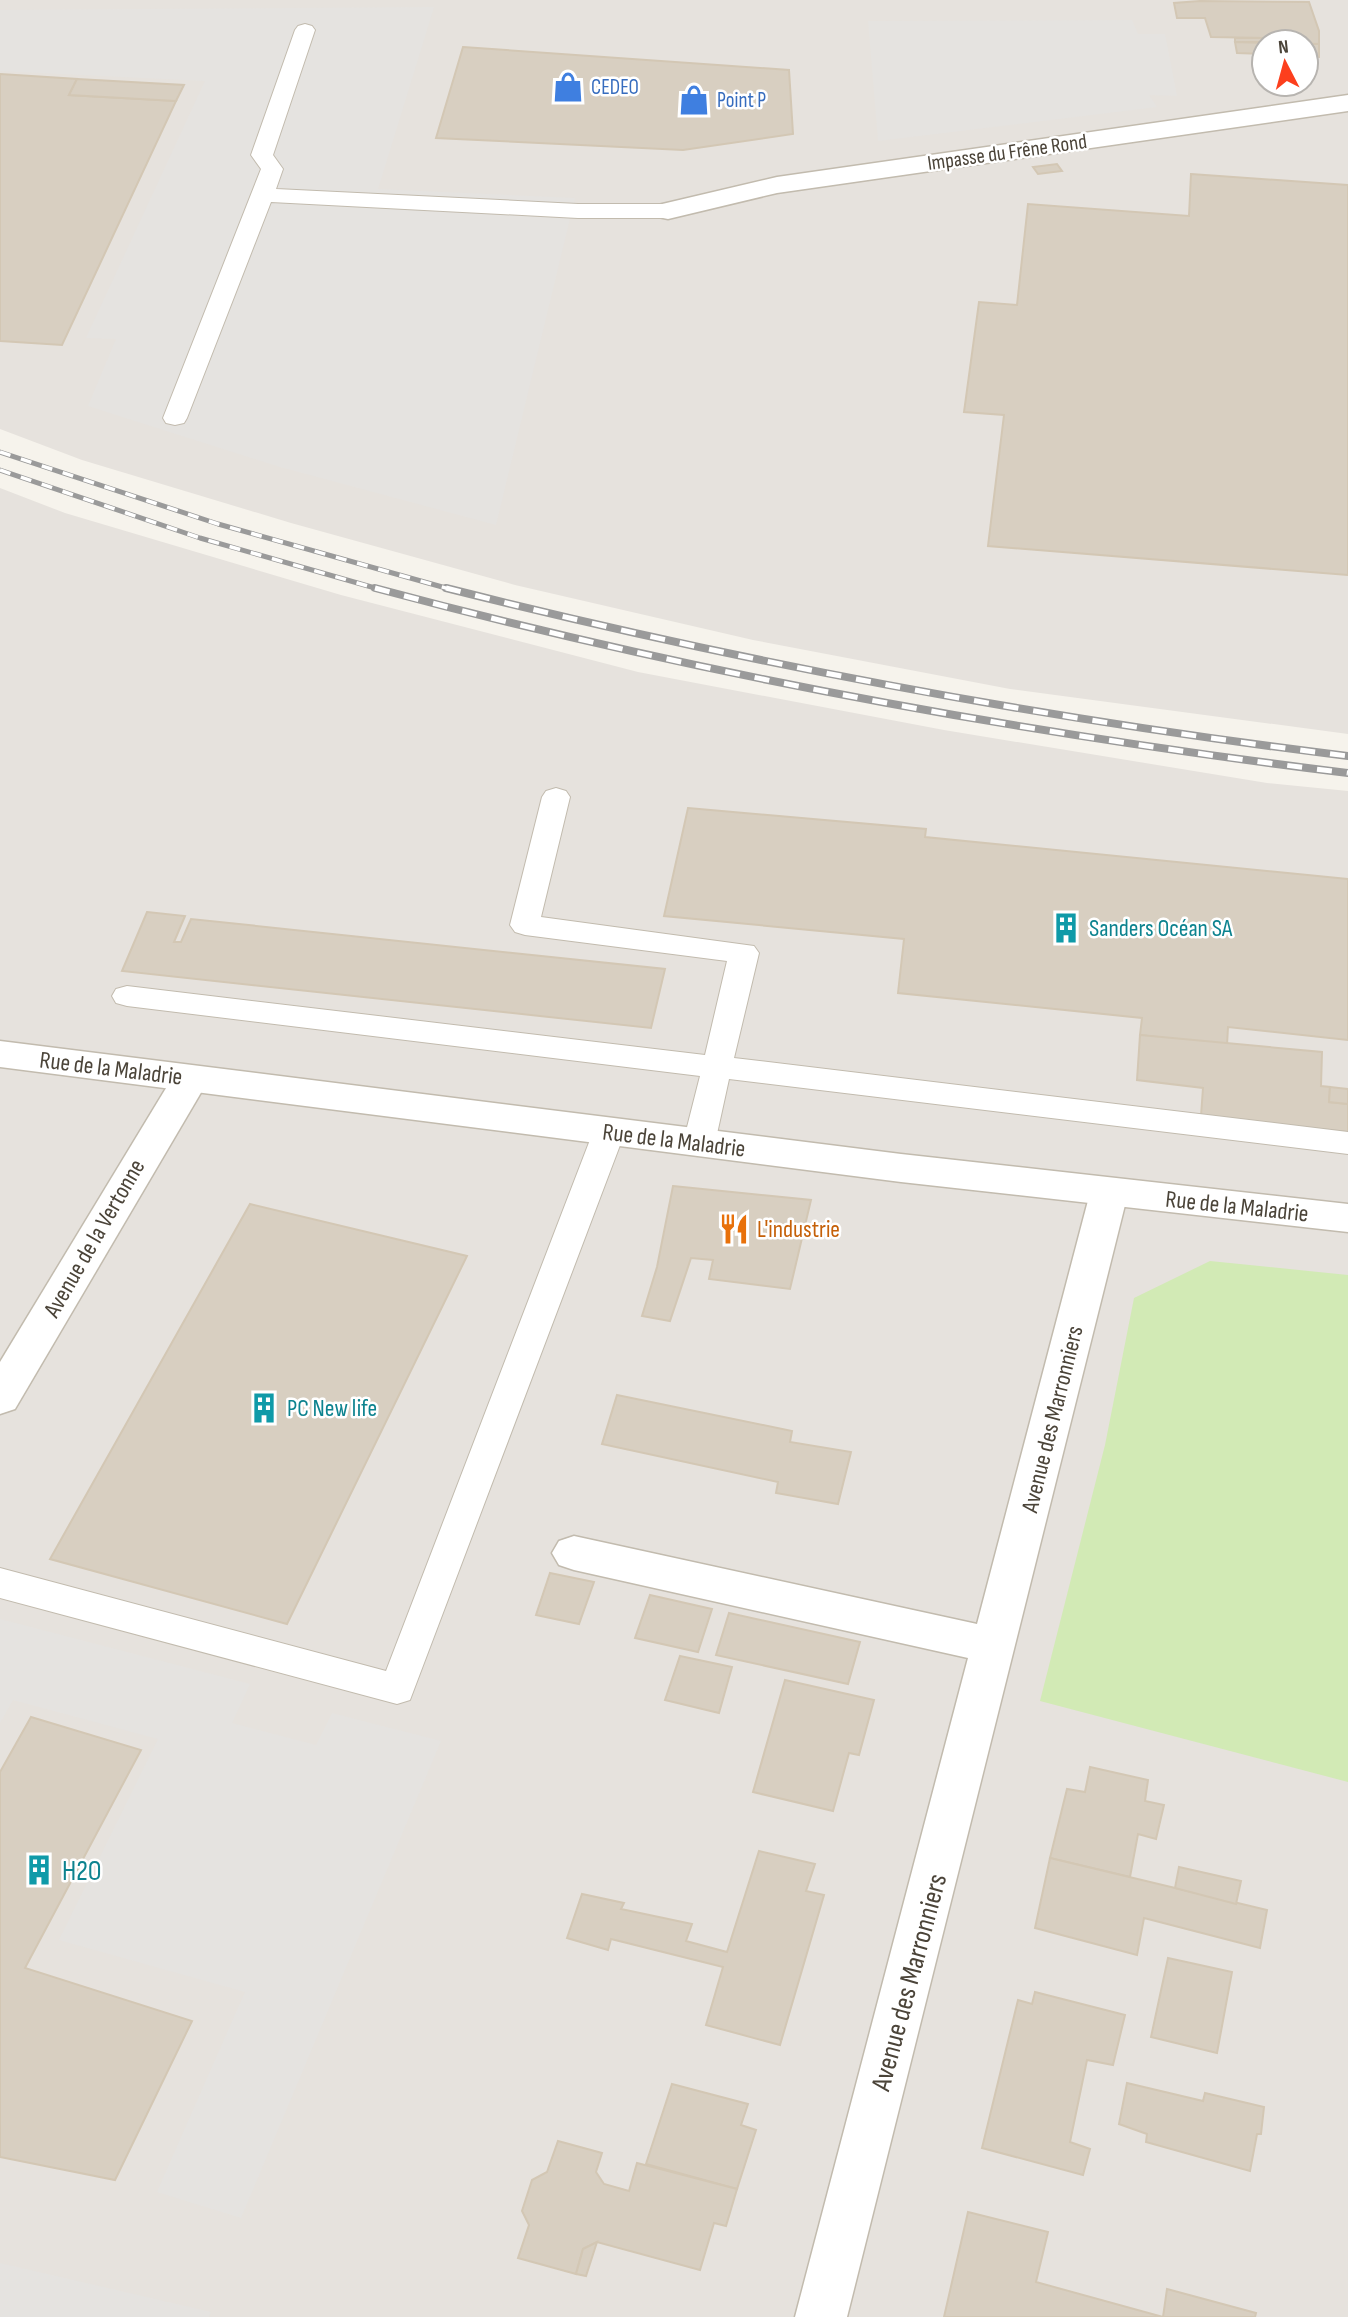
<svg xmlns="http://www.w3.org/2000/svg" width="1348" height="2317" viewBox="0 0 1348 2317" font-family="'Sofia Sans Condensed',sans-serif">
<rect width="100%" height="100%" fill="#f6f3ec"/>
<!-- industrial -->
<g fill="#e6e2dd" fill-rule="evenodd">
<path d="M0 0H1348V734L1010 689 753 640 515 585 291 523 82 460 0 429ZM1264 42H1306V84H1264Z"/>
<polygon points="0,488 65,513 341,595 638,672 944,730 1267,783 1348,791 1348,2317 0,2317"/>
</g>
<!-- green -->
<polygon fill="#d2eab5" points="1210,1261 1348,1275 1348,1782 1040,1701 1105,1445 1134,1298"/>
<!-- parking -->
<g fill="#e5e3e0">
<polygon points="434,7 378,189 575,198 496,525 280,467 88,406 116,339 86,338 205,81 0,71 0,10"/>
<polygon points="1132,20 1138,34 1165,34 1177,96 1149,95 1157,107 878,141 868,21"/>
<polygon points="0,1619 250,1684 232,1723 316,1745 332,1713 441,1741 241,2218 157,2192 245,1992 59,1940 158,1739 13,1700 0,1723"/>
<polygon points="0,2263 211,2312 209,2317 0,2317"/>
</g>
<!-- building -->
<g fill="#d8cfc1" stroke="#d3c7b4" stroke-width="2">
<polygon points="1200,1 1309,2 1319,31 1319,44 1270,42 1267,38 1211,37 1205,18 1177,18 1174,3"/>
<polygon points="1235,38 1267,38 1270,42 1235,42"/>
<polygon points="1235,42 1264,43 1264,54 1237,53"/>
<polygon points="1306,44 1319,44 1319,57 1306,56"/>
<polygon points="463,47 789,70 793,134 683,150 436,138"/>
<polygon points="0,74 77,79 69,95 176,101 62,345 0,341"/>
<polygon points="77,79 184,85 176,101 69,95"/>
<polygon points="1057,164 1062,171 1038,174 1033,167"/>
<polygon points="1191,174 1348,185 1348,575 988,546 1004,415 964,412 979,302 1017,305 1028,204 1189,216"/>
<polygon points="688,808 926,829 925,837 1348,879 1348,1040 1228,1027 1227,1045 1140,1035 1142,1018 898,993 904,939 664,916"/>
<polygon points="147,912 185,916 174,942 181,942 191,919 665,969 651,1028 122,971"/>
<polygon points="1140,1035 1322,1052 1321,1086 1330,1087 1329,1102 1348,1104 1348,1132 1201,1116 1203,1088 1137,1080"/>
<polygon points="1330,1087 1348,1089 1348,1104 1329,1102"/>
<polygon points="673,1186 811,1200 790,1289 709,1279 713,1260 691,1258 670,1321 642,1316 657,1267"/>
<polygon points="250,1204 467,1256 287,1624 50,1559"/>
<polygon points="617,1395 792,1431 790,1442 851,1452 838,1504 776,1493 778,1482 602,1444"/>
<polygon points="550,1573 594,1582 579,1624 536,1615"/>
<polygon points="650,1595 712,1609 698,1652 635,1638"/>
<polygon points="729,1613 860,1642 848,1684 716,1655"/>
<polygon points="680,1656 732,1667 719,1713 665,1700"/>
<polygon points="785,1680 874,1700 859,1755 849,1753 833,1811 753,1792"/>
<polygon points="31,1717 141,1750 25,1968 192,2021 115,2180 0,2157 0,1772"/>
<polygon points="1090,1767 1148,1780 1145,1801 1164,1805 1156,1839 1138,1834 1130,1877 1050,1858 1067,1789 1085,1792"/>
<polygon points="759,1851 815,1864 806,1891 824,1895 780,2045 706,2025 723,1967 611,1939 608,1950 567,1938 582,1894 624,1903 621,1909 692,1924 686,1941 727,1952"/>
<polygon points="1050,1858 1267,1910 1260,1948 1144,1918 1137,1955 1035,1928"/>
<polygon points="1179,1867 1241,1881 1236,1904 1175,1888"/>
<polygon points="1168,1958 1232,1972 1217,2053 1151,2037"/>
<polygon points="1035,1992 1125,2015 1113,2065 1087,2060 1070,2142 1090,2149 1083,2175 982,2148 1018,2000 1032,2004"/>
<polygon points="1127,2083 1203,2101 1205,2093 1264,2107 1261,2134 1257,2134 1250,2171 1146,2142 1147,2134 1119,2124"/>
<polygon points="672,2084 748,2104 741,2125 756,2130 737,2189 646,2164"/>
<polygon points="558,2141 602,2153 596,2172 604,2184 629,2191 637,2163 737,2189 726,2226 714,2223 700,2270 597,2242 583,2249 576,2274 518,2258 529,2225 522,2211 532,2180 547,2172"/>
<polygon points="968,2212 1048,2232 1036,2282 1163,2317 944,2317"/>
<polygon points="597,2242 586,2276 576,2274 583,2249"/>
<polygon points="1167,2289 1256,2313 1255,2317 1163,2317"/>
</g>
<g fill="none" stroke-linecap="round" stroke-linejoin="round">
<!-- service casing -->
<g stroke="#c2bbae" stroke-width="2">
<g id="service">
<polygon points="305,24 312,26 315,30 273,155 283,169 276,189 578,204 668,204 676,206 679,211 676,216 668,218 578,218 271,202 187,418 184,423 175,425 166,423 163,418 261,169 251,155 295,30 298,26"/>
<polygon points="556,788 566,791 570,797 541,917 754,946 759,953 734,1058 1348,1132 1348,1154 729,1079 715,1143 710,1151 699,1154 688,1151 683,1143 700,1076 127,1006 116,1003 112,996 116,989 127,986 705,1055 727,961 525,935 515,932 510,925 542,797 546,791"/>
<polygon points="609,1121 620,1124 625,1132 410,1700 397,1704 0,1598 0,1568 386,1671 593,1132 598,1124"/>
</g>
</g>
<!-- minor casing -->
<g stroke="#c2bbae" stroke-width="3">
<g id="minor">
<polygon points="1348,95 1348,111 777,193 668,219 658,217 654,211 658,205 777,177"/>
<polygon points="190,1066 203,1070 209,1079 15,1409 0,1414 0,1362 177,1070"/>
<polygon points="1109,1179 1123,1183 1128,1193 847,2317 795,2317 968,1658 574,1570 559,1565 552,1553 559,1541 574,1536 977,1624 1090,1193 1095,1183"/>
</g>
</g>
<!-- tertiary casing -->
<g stroke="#c2bbae" stroke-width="3">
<polygon id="tertiary" points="0,1041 901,1154 1348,1204 1348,1232 901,1182 0,1067"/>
</g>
<!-- service -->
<use href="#service" fill="#fff" fill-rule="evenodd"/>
<!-- minor -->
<use href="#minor" fill="#fff" fill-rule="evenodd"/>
<!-- tertiary -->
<use href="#tertiary" fill="#fff" fill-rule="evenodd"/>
<!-- rail-far1 casing -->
<g stroke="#9a9a9a" stroke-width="5">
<g id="rail-far1">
<polyline points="0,452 218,524 453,590"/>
<polyline points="0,470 200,538 382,590"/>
</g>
</g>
<!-- rail casing -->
<g stroke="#9a9a9a" stroke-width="8">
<g id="rail">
<path d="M375 588C695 674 1020 733 1348 773"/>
<path d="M446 588C744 663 1044 719 1348 756"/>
</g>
</g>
<!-- rail-far1 -->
<use href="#rail-far1" stroke="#fff" stroke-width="3.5" stroke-dasharray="11" stroke-linecap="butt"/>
<!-- rail -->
<use href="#rail" stroke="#fff" stroke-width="5" stroke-dasharray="15" stroke-linecap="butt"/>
</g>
<!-- icons -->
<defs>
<g id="shop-bare" transform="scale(2.415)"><path d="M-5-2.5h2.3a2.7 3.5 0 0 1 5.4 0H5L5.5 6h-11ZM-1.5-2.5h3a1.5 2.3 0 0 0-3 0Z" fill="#3f7fe0" stroke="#fff" stroke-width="2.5" paint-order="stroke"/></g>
<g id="building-bare" transform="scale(2.415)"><path d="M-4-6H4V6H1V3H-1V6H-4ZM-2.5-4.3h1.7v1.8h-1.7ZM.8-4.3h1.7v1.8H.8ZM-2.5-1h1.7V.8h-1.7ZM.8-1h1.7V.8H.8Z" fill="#0f9aa8" stroke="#fff" stroke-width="2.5" paint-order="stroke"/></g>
<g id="restaurant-bare" transform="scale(2.415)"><path d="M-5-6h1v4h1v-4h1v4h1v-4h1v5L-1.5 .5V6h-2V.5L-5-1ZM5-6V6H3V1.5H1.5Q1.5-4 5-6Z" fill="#e8710a" stroke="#fff" stroke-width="2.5" paint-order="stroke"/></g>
</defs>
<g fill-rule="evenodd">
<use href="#shop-bare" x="568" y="87"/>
<use href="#shop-bare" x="694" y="100"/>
<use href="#building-bare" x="1066" y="928"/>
<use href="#restaurant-bare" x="734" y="1229"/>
<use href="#building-bare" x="264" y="1408"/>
<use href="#building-bare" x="39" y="1870"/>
</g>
<g text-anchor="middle" stroke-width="5" stroke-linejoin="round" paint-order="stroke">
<!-- far-shop labels -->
<g font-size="21" fill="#366cbe" stroke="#fff" text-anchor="start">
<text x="591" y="94">CEDEO</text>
<text x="717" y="107">Point P</text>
</g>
<!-- far-street labels -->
<g font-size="21" fill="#4b4439" stroke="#fff">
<text transform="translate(1007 152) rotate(-8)" y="7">Impasse du Frêne Rond</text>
</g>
<!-- culture labels -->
<g font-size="24" fill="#0d838f" stroke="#fff" text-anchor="start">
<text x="1089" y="936">Sanders Océan SA</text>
<text x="287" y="1416">PC New life</text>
</g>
<!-- street labels -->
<g font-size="24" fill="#4b4439" stroke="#fff">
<text transform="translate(111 1068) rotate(7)" y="8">Rue de la Maladrie</text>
<text transform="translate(674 1140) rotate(7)" y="8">Rue de la Maladrie</text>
<text transform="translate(1237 1206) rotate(6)" y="8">Rue de la Maladrie</text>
<text transform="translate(94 1238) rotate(-60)" y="8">Avenue de la Vertonne</text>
<text transform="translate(1052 1419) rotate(-76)" y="8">Avenue des Marronniers</text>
</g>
<!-- food labels -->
<g font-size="24" fill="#c56008" stroke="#fff" text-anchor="start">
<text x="757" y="1237">L'industrie</text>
</g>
<!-- near-culture labels -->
<g font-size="28" fill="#0d838f" stroke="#fff" text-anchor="start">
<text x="62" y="1880">H2O</text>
</g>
<!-- near-street labels -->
<g font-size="28" fill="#4b4439" stroke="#fff">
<text transform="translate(908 1982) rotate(-75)" y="10">Avenue des Marronniers</text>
</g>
</g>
<!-- north arrow -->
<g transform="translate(1285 63) rotate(354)"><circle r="33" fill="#ffffff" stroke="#b7b4b0" stroke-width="2"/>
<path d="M0-5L12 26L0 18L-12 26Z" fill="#fc3f1d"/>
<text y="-10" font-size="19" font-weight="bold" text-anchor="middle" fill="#4b4439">N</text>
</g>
</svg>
